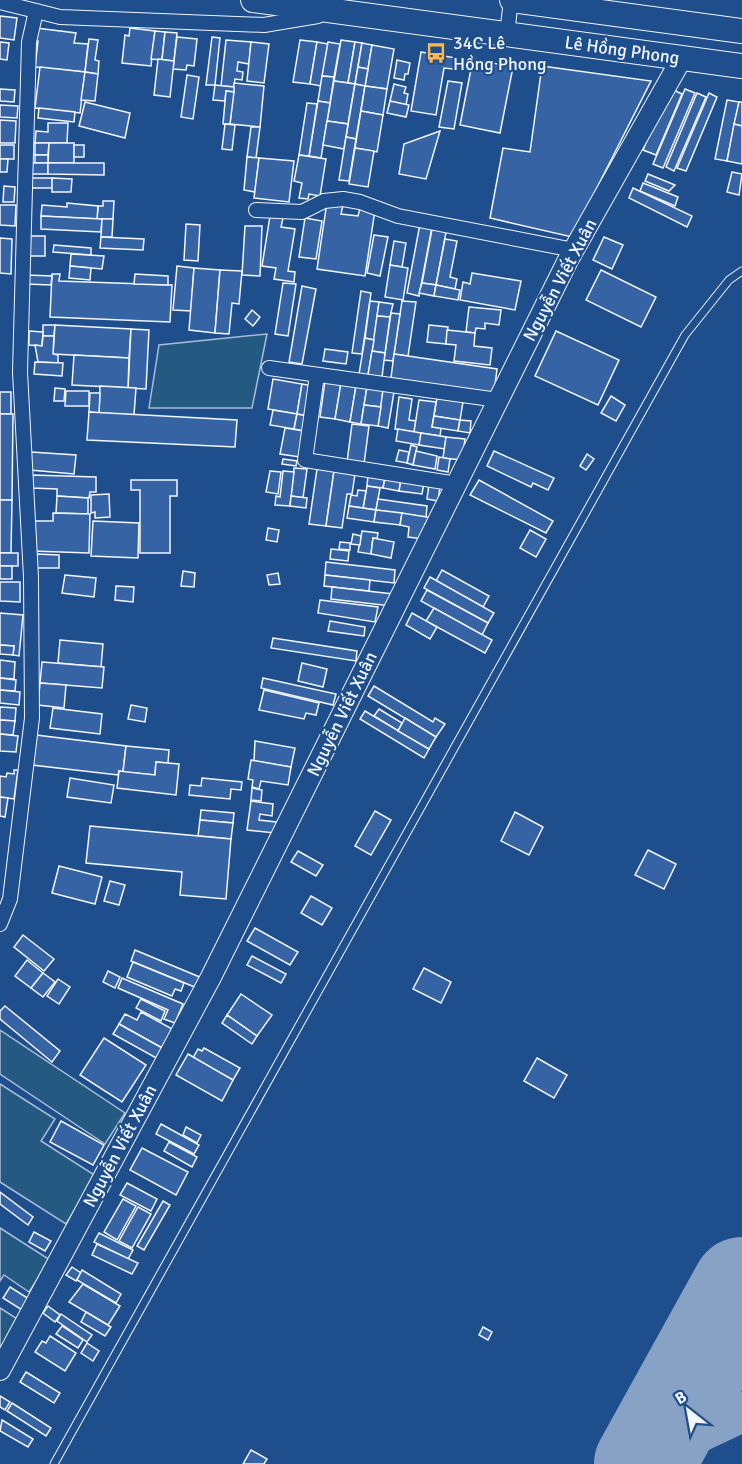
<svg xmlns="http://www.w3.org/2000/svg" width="742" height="1464" viewBox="0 0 742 1464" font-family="Signika,sans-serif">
<rect width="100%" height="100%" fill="#1f4e8c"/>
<!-- green -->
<g fill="#245a82" stroke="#a8bbd7" stroke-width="1.5">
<polygon points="267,334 252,408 149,408 159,345"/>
<polygon points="0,1030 125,1113 105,1144 0,1074"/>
<polygon points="0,1084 55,1119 41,1141 96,1176 66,1224 0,1182"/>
<polygon points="0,1228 50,1260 29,1292 4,1275 0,1281"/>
<polygon points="0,1308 19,1320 0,1349"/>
</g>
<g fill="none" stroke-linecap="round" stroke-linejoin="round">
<!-- taxiway -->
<polyline stroke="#88a2c6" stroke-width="40" points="648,1464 666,1448 742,1412"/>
<!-- runway -->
<polyline stroke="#88a2c6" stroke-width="100" points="644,1464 742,1287"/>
</g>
<!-- building -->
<g fill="#3563a3" stroke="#f2f6ff" stroke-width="1.5">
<polygon points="0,16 17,18 14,40 0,38"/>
<polygon points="36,28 76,33 74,43 88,44 85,72 35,67 38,41 34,40"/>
<polygon points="130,28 155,31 151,66 122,63 125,35 129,36"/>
<polygon points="155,31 165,32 162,60 151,59"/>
<polygon points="165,32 177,33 174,61 162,60"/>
<polygon points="177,37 197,39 194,66 187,65 186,70 173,69"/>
<polygon points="212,37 220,38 215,85 206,85"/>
<polygon points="89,39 98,40 95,60 99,61 98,74 85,72"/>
<polygon points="226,40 251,42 249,64 238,62 237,71 243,72 242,80 235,79 234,87 221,86"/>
<polygon points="300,40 317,42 310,84 293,82"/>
<polygon points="341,40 355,42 348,83 334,81"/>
<polygon points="0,42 9,43 7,60 0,59"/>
<polygon points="251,42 269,44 264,83 247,81"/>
<polygon points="317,42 328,44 321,86 310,84"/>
<polygon points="328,42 340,44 334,77 322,76"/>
<polygon points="355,42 362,43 355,84 348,83"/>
<polygon points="362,43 372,45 368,69 358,67"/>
<polygon points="372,45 394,49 387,89 365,86"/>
<polygon points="421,52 456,58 453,69 444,68 436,115 411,111"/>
<polygon points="158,59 174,61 170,97 154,95"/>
<polygon points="473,59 513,67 500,133 460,125"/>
<polygon points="397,60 410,63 408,74 405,74 404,80 394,78"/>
<polygon points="542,66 651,81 572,237 490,218 503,148 530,152"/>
<polygon points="40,67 85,72 80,113 35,108"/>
<polygon points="358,67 368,69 365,86 355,84"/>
<polygon points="85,72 98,74 95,101 81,100"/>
<polygon points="187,75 199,77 193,119 181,117"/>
<polygon points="322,76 334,77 330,103 318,101"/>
<polygon points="334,81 355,84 348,124 327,121"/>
<polygon points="448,81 462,83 454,129 439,127"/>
<polygon points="234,83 264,86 260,127 230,124"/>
<polygon points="355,84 365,86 356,139 346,137"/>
<polygon points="394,84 406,87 404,93 408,94 406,105 390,101"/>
<polygon points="215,85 234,87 234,92 226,91 225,101 213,100"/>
<polygon points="365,86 387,89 383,115 361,111"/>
<polygon points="669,88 682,94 656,155 643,150"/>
<polygon points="0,89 15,90 14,102 0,101"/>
<polygon points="685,89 695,93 663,168 653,164"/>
<polygon points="226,91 234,92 230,124 223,124"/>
<polygon points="697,93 706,97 674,171 666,167"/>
<polygon points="709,93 717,97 686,171 677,168"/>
<polygon points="727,100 739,102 727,161 715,159"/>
<polygon points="318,101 330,103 321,158 309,156"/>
<polygon points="390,101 409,105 406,117 387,113"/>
<polygon points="85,102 130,113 125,138 79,126"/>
<polygon points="739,102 742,102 742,126 734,124"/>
<polygon points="307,103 317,104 309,156 299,155"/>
<polygon points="0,105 18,106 17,118 0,117"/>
<polygon points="39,108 75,112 74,122 38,118"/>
<polygon points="361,111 383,115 377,152 355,148"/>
<polygon points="0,120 16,121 15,143 0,143"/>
<polygon points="327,121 348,124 344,149 323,145"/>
<polygon points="48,123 68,123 67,143 35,143 36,131 48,132"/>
<polygon points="225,124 235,125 232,150 222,149"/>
<polygon points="734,124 742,126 742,164 727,161"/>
<polygon points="251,127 260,127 256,158 247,157"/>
<polygon points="440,131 426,179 399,174 404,144"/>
<polygon points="346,137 356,139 349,181 339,180"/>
<polygon points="35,143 49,143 48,155 35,155"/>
<polygon points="49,143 74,143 74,163 48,163"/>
<rect x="0" y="145" width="14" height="14"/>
<rect x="74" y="145" width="10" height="12"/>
<polygon points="355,148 374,151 368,187 349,184"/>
<rect x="35" y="155" width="13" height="8"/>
<polygon points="299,155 326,159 320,196 309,194 308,199 299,198 302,183 294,181"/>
<polygon points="247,157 259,158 255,192 244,190"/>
<polygon points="259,158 294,161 289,202 254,198"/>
<polygon points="0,159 8,159 7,172 0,172"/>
<rect x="31" y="163" width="17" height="11"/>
<polygon points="48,163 104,163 104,175 48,174"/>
<polygon points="732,172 742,174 739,195 727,192"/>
<polygon points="648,174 675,185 669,191 645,181"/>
<rect x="32" y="178" width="20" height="10"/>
<polygon points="52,178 72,179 71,192 52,192"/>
<polygon points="643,183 678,197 675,206 640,191"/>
<polygon points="4,186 15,187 14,202 3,202"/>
<polygon points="633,188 692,216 687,227 629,198"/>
<polygon points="103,201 114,201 113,219 97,219 98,206 103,206"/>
<polygon points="327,202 343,205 341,214 358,216 360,208 375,210 365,276 317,269"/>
<polygon points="67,203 98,206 97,219 41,216 42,205 67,207"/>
<polygon points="0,205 16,205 15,226 0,225"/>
<polygon points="41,216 102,219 101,232 41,229"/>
<polygon points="270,216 283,218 281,227 295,229 288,271 295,272 294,282 274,279 276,268 262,266"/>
<polygon points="305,218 322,221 316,259 299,257"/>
<polygon points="102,219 113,219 112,237 101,237"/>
<polygon points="186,224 200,225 198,261 184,260"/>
<polygon points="420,224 432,227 419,296 407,293"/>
<polygon points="433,224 447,227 436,285 422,283"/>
<polygon points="245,226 262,226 260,276 242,275"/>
<polygon points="374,235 388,237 380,276 367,273"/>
<rect x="28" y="236" width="17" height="20"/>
<polygon points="101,237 144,239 143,250 100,248"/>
<polygon points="604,237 623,245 612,269 593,260"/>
<polygon points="0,238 12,239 11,274 0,273"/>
<polygon points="445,239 457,241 450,277 457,279 455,289 436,285"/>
<polygon points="394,241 406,243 402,267 390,265"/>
<polygon points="54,245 91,248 91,255 53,252"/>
<polygon points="71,254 104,256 102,269 70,266"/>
<polygon points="390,265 408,268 403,300 385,297"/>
<polygon points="70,266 91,268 90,280 69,278"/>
<polygon points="177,266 194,268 191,311 173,310"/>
<polygon points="194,268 220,270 215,333 189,330"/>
<polygon points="220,270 242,271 239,304 232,303 229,334 215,333"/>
<polygon points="601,270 656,297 641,327 586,300"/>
<polygon points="472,273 521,281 515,310 460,300 463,282 470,284"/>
<polygon points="52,274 60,274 59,281 172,285 170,322 50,317"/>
<polygon points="135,274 168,276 168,285 134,284"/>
<polygon points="27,275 52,276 51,285 26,284"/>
<polygon points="283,283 296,284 288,336 275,334"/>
<polygon points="422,283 436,285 434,296 419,293"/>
<polygon points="436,285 460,290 458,300 434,296"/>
<polygon points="302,286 316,289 302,364 289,362"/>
<polygon points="361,291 371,293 362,354 352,353"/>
<polygon points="370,301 379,302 374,340 365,338"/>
<polygon points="402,301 416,302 408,356 394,354"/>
<polygon points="379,302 393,304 390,317 377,316"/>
<polygon points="469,307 501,310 499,325 485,323 485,329 476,328 475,333 466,332"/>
<polygon points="252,310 260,317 253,326 245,319"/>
<polygon points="391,313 400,314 393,361 384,360"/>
<polygon points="377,316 390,317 385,353 372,351"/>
<polygon points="43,325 55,325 54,336 43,336"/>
<polygon points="55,325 131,329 129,358 53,354"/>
<polygon points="429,325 448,327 446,344 427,342"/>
<polygon points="131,329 149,330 146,389 128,388"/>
<polygon points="447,330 475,333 474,346 492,348 490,365 454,361 456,345 446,344"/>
<polygon points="29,331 43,332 42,346 29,345"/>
<polygon points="556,331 619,360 598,405 535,376"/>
<polygon points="43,336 54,336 53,354 58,355 58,363 38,362 35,345 42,346"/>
<polygon points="365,338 374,340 368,375 359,374"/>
<polygon points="325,349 348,352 346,364 323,361"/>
<polygon points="372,351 385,353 382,377 368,375"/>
<polygon points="394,354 497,369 494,393 391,378"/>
<polygon points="74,355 129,358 128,388 72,385"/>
<polygon points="35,362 63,363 62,376 34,374"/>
<polygon points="273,379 302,384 297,414 268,409"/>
<polygon points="325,381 341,383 335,419 320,417"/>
<polygon points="341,383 356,386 350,422 335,419"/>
<polygon points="302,384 313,386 307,416 297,414"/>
<polygon points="100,386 136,388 134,415 99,413"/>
<polygon points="356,386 367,387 361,424 350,422"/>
<polygon points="367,387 383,390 381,407 364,405"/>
<polygon points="55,388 65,389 64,401 54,401"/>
<polygon points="383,390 394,392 388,428 378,426"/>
<polygon points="66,391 89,391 89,406 65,406"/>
<rect x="0" y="392" width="11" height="22"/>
<polygon points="90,393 100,393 99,413 89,412"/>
<polygon points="611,396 625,405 616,421 601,413"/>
<polygon points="399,397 412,399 409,420 416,421 414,432 395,429"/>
<polygon points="437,398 463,402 460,420 434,416"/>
<polygon points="419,400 436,402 432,427 441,428 440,436 414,432"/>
<polygon points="364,405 381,407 378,426 361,424"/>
<polygon points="273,410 297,414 294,429 270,425"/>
<polygon points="89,412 237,420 235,447 87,440"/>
<polygon points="0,414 13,414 12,500 0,500"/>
<polygon points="297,414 307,416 304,431 294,429"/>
<polygon points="434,416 460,420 458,431 432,427"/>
<polygon points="460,420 471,421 470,433 458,431"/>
<polygon points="352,424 369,426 364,464 347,462"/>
<polygon points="285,428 304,431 300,457 280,454"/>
<polygon points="398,429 421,433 419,445 396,441"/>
<polygon points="421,433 446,437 445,449 419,445"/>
<polygon points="446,437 465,439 462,460 443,458"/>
<polygon points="411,445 417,447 413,465 407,463"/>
<polygon points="399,450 409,452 407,463 396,461"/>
<polygon points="416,451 437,456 435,469 413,465"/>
<polygon points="494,451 554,478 548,490 533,483 531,487 487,466"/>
<polygon points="31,452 76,455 74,474 30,470"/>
<polygon points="587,454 594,459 586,470 580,466"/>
<polygon points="439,457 450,459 448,472 437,470"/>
<polygon points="283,459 297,461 296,466 282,464"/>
<polygon points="294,468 307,469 303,498 291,496"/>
<polygon points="317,469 334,471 326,526 309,524"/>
<polygon points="270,471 281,472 278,494 266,492"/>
<polygon points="283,471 294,472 290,506 275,505 276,496 280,497"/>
<polygon points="334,471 355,474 352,494 347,494 342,528 326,526"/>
<polygon points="32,475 96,477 96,492 90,492 89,498 57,496 57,489 32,488"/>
<polygon points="368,475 385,478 383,488 367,486"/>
<polygon points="385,478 401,480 399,491 383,488"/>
<polygon points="131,480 177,480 177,496 170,496 170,553 140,553 140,490 131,490"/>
<polygon points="401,480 424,483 422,494 399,491"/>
<polygon points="479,480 553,521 546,533 470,495"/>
<polygon points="429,484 440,486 438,501 427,499"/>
<polygon points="367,486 380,488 376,510 363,508"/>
<polygon points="358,490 366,491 363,508 349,506 351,495 357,496"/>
<polygon points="109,494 110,517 95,518 95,512 91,513 91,495"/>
<polygon points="57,496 88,498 88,514 56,513"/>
<polygon points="291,496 307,498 306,508 290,506"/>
<polygon points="378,499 427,506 426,517 376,510"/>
<polygon points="0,500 12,500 11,553 0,553"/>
<polygon points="349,506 376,510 374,522 347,518"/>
<polygon points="376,510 402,513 400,525 374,522"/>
<polygon points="53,513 90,514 89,553 32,551 33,521 53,521"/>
<polygon points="402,513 433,518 432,524 425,524 423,539 408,537 409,527 400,525"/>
<polygon points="93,521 139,523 138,558 91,556"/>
<polygon points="268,528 279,530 277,542 266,540"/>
<polygon points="530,530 546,539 536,557 520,548"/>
<polygon points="362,531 378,533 377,539 373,538 371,554 358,552"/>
<polygon points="353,534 361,536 360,545 351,544"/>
<polygon points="373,538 394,542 391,558 371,554"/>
<polygon points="340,542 350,543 350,550 339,549"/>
<polygon points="331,549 349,551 348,561 330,559"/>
<rect x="0" y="553" width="18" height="13"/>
<polygon points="36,554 59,555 59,568 35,568"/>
<polygon points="326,562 395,570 394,583 325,575"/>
<rect x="0" y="566" width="12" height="13"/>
<polygon points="442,570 489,596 483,607 436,581"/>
<polygon points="183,571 195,573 194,587 181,586"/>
<polygon points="278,573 280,584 269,585 267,575"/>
<polygon points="65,575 96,578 94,597 62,593"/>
<polygon points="325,575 370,580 369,591 324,586"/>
<polygon points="430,577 494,613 488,623 424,588"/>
<polygon points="0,582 20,582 20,602 0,601"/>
<polygon points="116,586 134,587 133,602 115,600"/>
<polygon points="332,587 393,594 391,606 331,599"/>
<polygon points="427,590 488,623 482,635 421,601"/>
<polygon points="320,600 378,607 375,622 318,613"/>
<polygon points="434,608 492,640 485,653 426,621"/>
<polygon points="0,613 23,615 19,656 13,655 14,646 0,645"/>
<polygon points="412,613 437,627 430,639 406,625"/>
<polygon points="330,621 365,627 364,636 328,631"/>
<polygon points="273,638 357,651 356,661 271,648"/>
<polygon points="60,640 103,644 101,667 58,663"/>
<polygon points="0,645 14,646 13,655 0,654"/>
<polygon points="0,660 15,662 14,679 0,678"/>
<polygon points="42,662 104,667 102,688 40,683"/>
<polygon points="302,663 327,669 323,687 298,681"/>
<polygon points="0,678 16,680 15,691 0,690"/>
<polygon points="263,678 336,694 333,705 261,688"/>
<polygon points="40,683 66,685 64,708 38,705"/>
<polygon points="374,686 433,722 435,718 445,724 436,737 368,696"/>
<polygon points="0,690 20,692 19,705 0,703"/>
<polygon points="264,690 319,703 316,715 306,713 304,719 259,710"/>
<polygon points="131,705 147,708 145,722 128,719"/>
<polygon points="0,707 16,708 15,721 0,720"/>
<polygon points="53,708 102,714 100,734 50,728"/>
<polygon points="379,709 402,723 398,731 374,716"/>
<polygon points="365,711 429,749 424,758 360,719"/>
<polygon points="405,718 436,737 429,749 398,731"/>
<polygon points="0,720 15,721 13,735 0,734"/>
<polygon points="0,734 18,736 16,752 0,751"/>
<polygon points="36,735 126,746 123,772 119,771 118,775 32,765"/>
<polygon points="255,741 295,748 291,767 254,761"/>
<polygon points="126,746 169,750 168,763 156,762 155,775 123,772"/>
<polygon points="251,760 291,767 288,785 261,781 259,789 252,787 253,780 248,779"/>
<polygon points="156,762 179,764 176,795 117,788 119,771 155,775"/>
<polygon points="14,770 18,770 14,799 0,797 0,776 6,777 7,773 14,774"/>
<polygon points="70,778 114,785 111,803 67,797"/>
<polygon points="202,778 242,782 241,790 231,789 230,799 189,795 190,785 201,786"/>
<polygon points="252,788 262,790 261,801 251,800"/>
<polygon points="0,797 8,798 5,817 0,816"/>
<polygon points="251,801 273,804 272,816 260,814 259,820 276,822 275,833 247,830"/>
<polygon points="201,810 234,813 233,823 200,820"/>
<polygon points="375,811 391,820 371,855 355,846"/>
<polygon points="515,812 543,827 529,855 501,841"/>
<polygon points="200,820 233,823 231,839 198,836"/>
<polygon points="90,826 231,839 226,899 180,895 182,872 86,863"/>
<polygon points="648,850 676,864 664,889 635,875"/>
<polygon points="298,851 323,865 316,876 291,862"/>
<polygon points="59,866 102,877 95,904 52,893"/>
<polygon points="110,881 125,885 119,905 104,901"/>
<polygon points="311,896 332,908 322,925 301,913"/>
<polygon points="255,928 298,952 290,965 247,941"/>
<polygon points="23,935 54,959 44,971 14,947"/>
<polygon points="135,950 202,978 197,988 131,961"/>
<polygon points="252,956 286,974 281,983 247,965"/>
<polygon points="27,960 43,973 31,988 15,976"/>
<polygon points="133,962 184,983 181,991 175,989 172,996 127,977"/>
<polygon points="424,968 451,982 441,1003 413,989"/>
<polygon points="108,971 120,977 115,988 103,982"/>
<polygon points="43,973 55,982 43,997 31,988"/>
<polygon points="122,978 183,1004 175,1023 164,1019 168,1010 118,988"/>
<polygon points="58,979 70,987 59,1004 47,996"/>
<polygon points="241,994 272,1015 257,1036 227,1015"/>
<polygon points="141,999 165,1011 161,1021 136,1008"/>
<polygon points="5,1006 60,1051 52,1062 0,1019 0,1011"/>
<polygon points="141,1012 174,1030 164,1049 119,1024 125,1014 137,1020"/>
<polygon points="227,1015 257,1036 252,1044 222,1023"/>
<polygon points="119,1024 164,1049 158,1059 113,1034"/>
<polygon points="104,1038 146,1065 122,1102 80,1075"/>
<polygon points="204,1048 240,1068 233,1080 193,1058 198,1049 202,1051"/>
<polygon points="188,1054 233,1080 222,1101 176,1075"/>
<polygon points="537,1058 567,1075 554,1098 524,1081"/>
<polygon points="61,1121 104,1145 93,1165 50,1142"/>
<polygon points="161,1124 199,1145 194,1154 156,1134"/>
<polygon points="186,1127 201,1135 197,1143 183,1135"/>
<polygon points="169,1142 197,1157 192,1167 164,1151"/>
<polygon points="142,1148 188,1172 176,1195 130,1170"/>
<polygon points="127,1183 157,1199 151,1211 120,1195"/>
<polygon points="0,1192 33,1217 28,1225 0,1204"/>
<polygon points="123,1199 136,1206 117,1240 104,1232"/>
<polygon points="163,1201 170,1205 144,1250 137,1246"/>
<polygon points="138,1207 151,1214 132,1248 119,1241"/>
<polygon points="34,1232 51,1241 45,1251 29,1242"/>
<polygon points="99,1233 133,1250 128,1259 94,1242"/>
<polygon points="97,1244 138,1263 132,1274 92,1255"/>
<polygon points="72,1267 81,1273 76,1281 66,1275"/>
<polygon points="82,1270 121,1294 116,1303 77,1280"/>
<polygon points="83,1284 120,1306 108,1325 69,1302"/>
<polygon points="10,1287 29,1299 22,1310 3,1298"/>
<polygon points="48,1306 60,1315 55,1322 43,1313"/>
<polygon points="86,1312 111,1327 105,1336 81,1322"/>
<polygon points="61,1314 92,1335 87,1342 57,1321"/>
<polygon points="62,1326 83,1340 78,1348 56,1334"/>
<polygon points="483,1327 492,1332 488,1340 479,1335"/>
<polygon points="50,1336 76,1353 65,1371 35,1352 42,1341 46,1343"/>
<polygon points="87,1343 99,1351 93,1361 81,1353"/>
<polygon points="26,1372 60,1393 54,1403 20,1382"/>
<polygon points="0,1396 10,1402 5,1410 0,1407"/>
<polygon points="12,1403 51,1428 46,1436 7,1411"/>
<polygon points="2,1420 33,1439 28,1447 0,1431"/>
<polygon points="251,1450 267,1459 264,1464 243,1464"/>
</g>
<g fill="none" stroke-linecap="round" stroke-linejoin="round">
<!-- lane casing -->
<g stroke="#f2f6ff" stroke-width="9">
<polyline id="lane" points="54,1464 685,335 729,280 742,271"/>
</g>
<!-- street casing -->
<g stroke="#f2f6ff" stroke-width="16">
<g id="street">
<polyline points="0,2 36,11"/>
<polyline points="507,34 511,0"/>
<polyline points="256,210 302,212 324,201 343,199 360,202 398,216 574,250"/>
<polyline points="269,368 498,400"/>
<polyline points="317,375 305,460 457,484"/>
<polyline points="0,924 10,899 32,718 31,577 20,372 29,42 36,11 60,17 264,25 318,16"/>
</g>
</g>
<!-- secondary casing -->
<g stroke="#f2f6ff" stroke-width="22">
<polyline id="secondary" points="0,1370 211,977 568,260 682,58"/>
</g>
<!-- highway casing -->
<g stroke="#f2f6ff" stroke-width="26">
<g id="highway">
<polyline points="253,0 742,66"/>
<polyline points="512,0 742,31"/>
</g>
</g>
<!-- lane -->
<use href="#lane" stroke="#1f4e8c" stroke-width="7"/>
<!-- street -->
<use href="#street" stroke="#1f4e8c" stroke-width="14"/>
<!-- secondary -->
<use href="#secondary" stroke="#1f4e8c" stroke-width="20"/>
<!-- highway -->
<use href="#highway" stroke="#1f4e8c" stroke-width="24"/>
</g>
<!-- icons -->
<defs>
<g id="bus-bare" transform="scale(1.62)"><path d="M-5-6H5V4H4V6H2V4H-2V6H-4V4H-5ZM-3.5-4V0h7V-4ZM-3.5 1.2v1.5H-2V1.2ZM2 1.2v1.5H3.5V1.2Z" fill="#ffb74d" stroke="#1f4e8c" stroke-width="2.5" paint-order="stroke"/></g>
</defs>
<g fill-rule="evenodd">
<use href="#bus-bare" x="436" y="53"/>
</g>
<g text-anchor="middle" stroke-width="4.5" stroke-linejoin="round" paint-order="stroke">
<!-- poi labels -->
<g font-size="18" fill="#f2f6ff" stroke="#1f4e8c" text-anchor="start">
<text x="453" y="49">34C Lê<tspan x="453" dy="21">Hồng Phong</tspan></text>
</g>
<!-- street labels -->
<g font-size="18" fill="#f2f6ff" stroke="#1f4e8c">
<text transform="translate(622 50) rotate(8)" y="6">Lê Hồng Phong</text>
<text transform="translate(560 280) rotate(-62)" y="6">Nguyễn Viết Xuân</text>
<text transform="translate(342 714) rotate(-64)" y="6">Nguyễn Viết Xuân</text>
<text transform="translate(120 1146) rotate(-62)" y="6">Nguyễn Viết Xuân</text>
</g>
</g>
<!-- north arrow -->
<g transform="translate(688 1410) rotate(329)" stroke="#1f4e8c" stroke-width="4.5" paint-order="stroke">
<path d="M0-4.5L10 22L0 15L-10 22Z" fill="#f2f6ff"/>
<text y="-9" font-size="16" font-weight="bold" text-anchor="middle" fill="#f2f6ff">B</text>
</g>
</svg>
